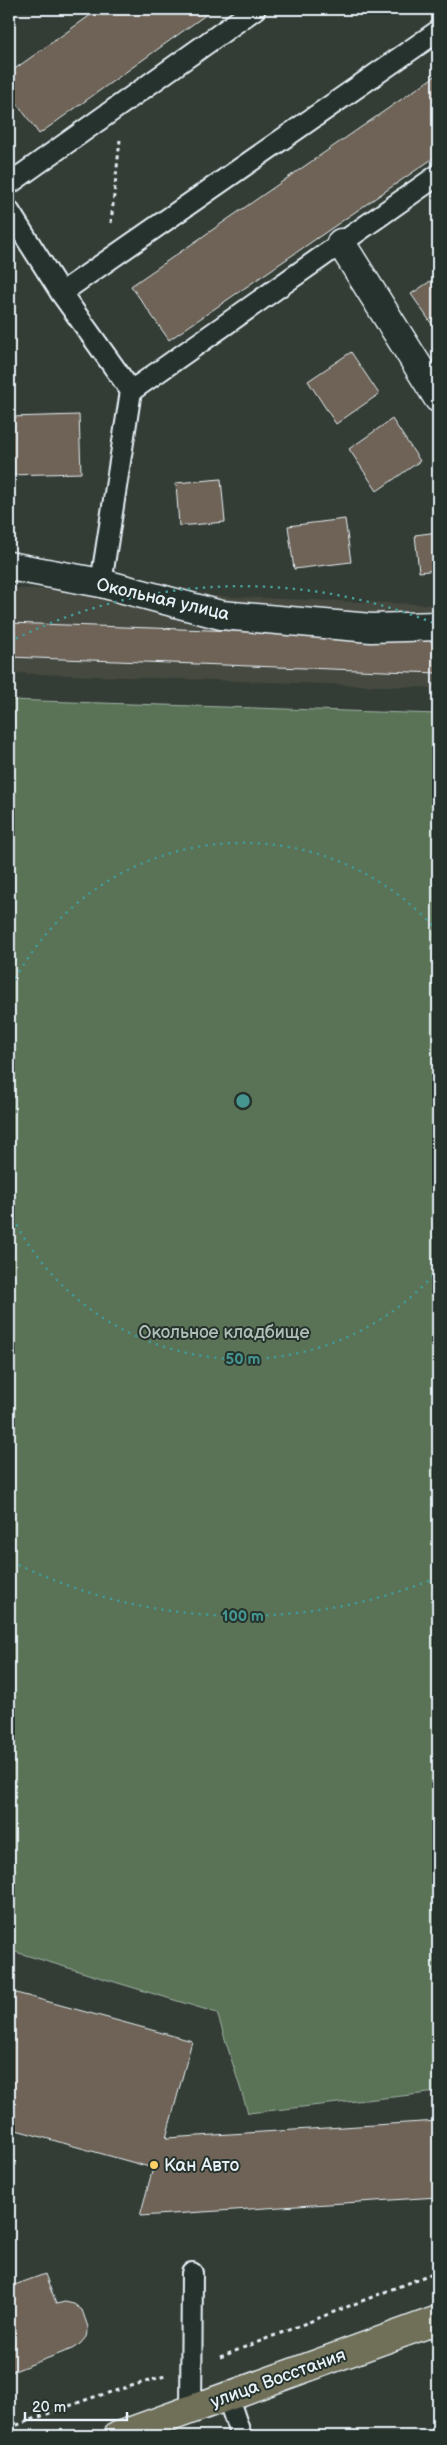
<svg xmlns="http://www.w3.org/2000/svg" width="447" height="2445" viewBox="0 0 447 2445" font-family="'Balsamiq Sans',sans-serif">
<rect width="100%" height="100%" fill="#343d35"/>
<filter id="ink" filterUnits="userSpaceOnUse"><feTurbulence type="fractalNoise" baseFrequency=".02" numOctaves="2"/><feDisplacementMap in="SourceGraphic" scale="10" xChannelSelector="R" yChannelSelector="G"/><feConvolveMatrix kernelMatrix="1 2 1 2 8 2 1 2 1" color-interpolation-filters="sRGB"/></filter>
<g filter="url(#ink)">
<!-- built -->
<polygon fill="#45493f" points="9,588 438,605 438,688 9,673"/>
<!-- green -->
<polygon fill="#5a7357" stroke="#a1b2a8" points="9,700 438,714 438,2092 248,2113 217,2013 9,1950"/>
<!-- building -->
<g fill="#6e6457" stroke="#e8f1f8">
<polygon points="99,9 214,9 39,134 9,92 9,73"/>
<polygon points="438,74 438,155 169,340 131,286"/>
<polygon points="438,276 438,333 411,294"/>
<polygon points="351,352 379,394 336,424 308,381"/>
<polygon points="79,415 81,473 9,475 9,417"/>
<polygon points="392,419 420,461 377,491 349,449"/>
<polygon points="221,479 225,522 179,526 176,483"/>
<polygon points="345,519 351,562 294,569 288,526"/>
<polygon points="438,532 438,570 419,572 415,535"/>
<polygon points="9,623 438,638 438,673 9,657"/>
<polygon points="9,1991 192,2041 166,2138 438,2121 438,2197 140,2216 153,2168 9,2128"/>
<polygon points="45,2274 56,2304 65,2302 74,2304 82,2310 88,2327 86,2337 80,2344 72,2349 9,2373 9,2287"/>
</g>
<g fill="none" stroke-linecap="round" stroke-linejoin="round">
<!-- service casing -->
<g stroke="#e8f1f8" stroke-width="24">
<g id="service">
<polyline points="9,184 255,9"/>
<polyline points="9,211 61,293 131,391 101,583"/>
<polyline points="61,293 438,31"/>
<polyline points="131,391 438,175"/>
<polyline points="227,2395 241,2436"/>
<polyline points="191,2410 192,2273"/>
</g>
</g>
<!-- minor casing -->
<g stroke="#e8f1f8" stroke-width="31">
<g id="minor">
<polyline points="341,243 438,398"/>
<polyline points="9,566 101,583 221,615 371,628 438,626"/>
</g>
</g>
<!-- primary casing -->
<g stroke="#e8f1f8" stroke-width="31">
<polyline id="primary" points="118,2436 438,2320"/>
</g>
<!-- path -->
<g stroke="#e8f1f8" stroke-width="3" stroke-dasharray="4 4" stroke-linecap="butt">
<polyline points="111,223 120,140"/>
<polyline points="220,2357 438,2271"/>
<polyline points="9,2428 91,2398 165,2376"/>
</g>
<!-- service -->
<use href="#service" stroke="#26332d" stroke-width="20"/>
<!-- minor -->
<use href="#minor" stroke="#26332d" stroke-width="28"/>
<!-- primary -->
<use href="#primary" stroke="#706f59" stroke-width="28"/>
</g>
</g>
<!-- distance rings -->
<g fill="none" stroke="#459590" stroke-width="2.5" stroke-dasharray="2.5 5">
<path d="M438 1270A258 258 0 0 1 9 1210M9 992A258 258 0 0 1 438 932"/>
<path d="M436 1578A515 515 0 0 1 9 1560M9 642A515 515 0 0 1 436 624"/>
</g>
<!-- markers -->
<circle fill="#ffd166" stroke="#26332d" stroke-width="2" cx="154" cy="2165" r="5"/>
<g text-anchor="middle" stroke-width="4" stroke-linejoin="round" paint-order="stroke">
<!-- street labels -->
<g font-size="18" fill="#e8f1f8" stroke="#26332d">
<text transform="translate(163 599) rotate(13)" y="6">Окольная улица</text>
<text transform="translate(278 2378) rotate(-20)" y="6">улица Восстания</text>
</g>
<!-- park labels -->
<g font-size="18" fill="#afbfb8" stroke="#26332d">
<text x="224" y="1338">Окольное кладбище</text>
</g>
<!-- poi labels -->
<g font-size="18" fill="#e8f1f8" stroke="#26332d" text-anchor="start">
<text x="164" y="2171">Кан Авто</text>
</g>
</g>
<circle cx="243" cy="1101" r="8" fill="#459590" stroke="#26332d" stroke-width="2.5"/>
<g font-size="15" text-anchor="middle" font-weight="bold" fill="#459590" stroke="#26332d" stroke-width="4" stroke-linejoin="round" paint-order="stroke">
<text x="243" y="1364">50 m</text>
<text x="243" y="1621">100 m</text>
</g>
<!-- margin -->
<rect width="447" height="2445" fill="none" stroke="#26332d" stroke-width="30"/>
<rect x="15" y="15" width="417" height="2415" fill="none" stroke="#e8f1f8" stroke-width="2" filter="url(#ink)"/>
<!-- scale -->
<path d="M25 2412v8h102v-8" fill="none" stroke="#e8f1f8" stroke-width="2.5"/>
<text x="32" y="2412" font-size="15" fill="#e8f1f8" stroke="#26332d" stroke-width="4" paint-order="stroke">20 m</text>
</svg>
